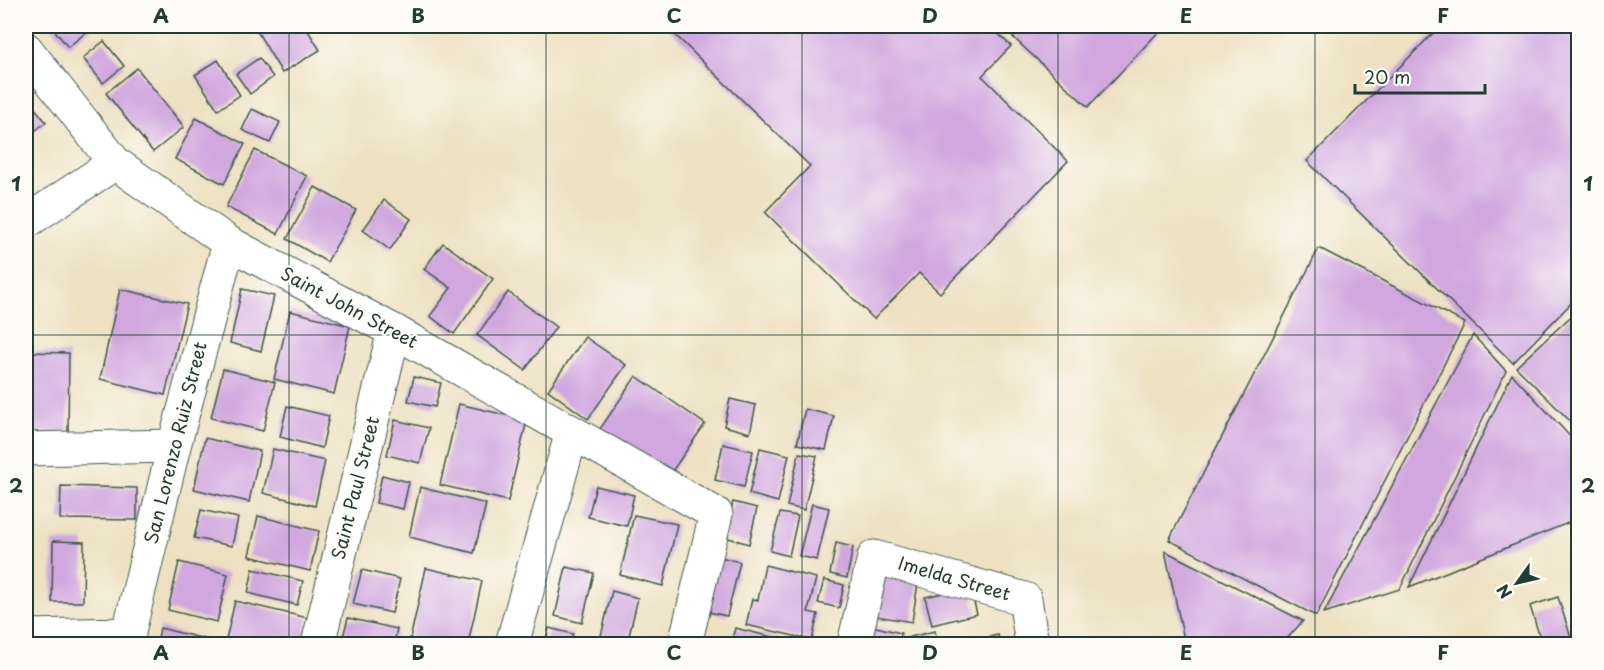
<svg xmlns="http://www.w3.org/2000/svg" width="1604" height="670" viewBox="0 0 1604 670" font-family="'Playpen Sans',sans-serif">
<rect width="100%" height="100%" fill="#fdfcf7"/>
<filter id="ink" filterUnits="userSpaceOnUse"><feTurbulence type="fractalNoise" baseFrequency=".0167" numOctaves="2"/><feDisplacementMap in="SourceGraphic" scale="12" xChannelSelector="R" yChannelSelector="G"/><feConvolveMatrix kernelMatrix="1 2 1 2 8 2 1 2 1" color-interpolation-filters="sRGB"/></filter>
<filter id="wash" filterUnits="userSpaceOnUse"><feTurbulence type="fractalNoise" baseFrequency=".008" numOctaves="4" result="noise"/><feDisplacementMap in="SourceGraphic" scale="24" xChannelSelector="R" yChannelSelector="G"/><feGaussianBlur stdDeviation="1.35" result="paint"/><feColorMatrix in="noise" values="0 0 0 0 0 0 0 0 0 0 0 0 0 0 0 0 0 1.4 0 .05"/><feComposite in="paint" operator="in"/></filter>
<g filter="url(#wash)">
<rect width="100%" height="100%" fill="#ede1c1"/>
<g id="blocks">
<!-- building -->
<g fill="#d0a7df">
<polygon points="51,26 94,26 68,47"/>
<polygon points="254,26 305,26 320,50 282,73"/>
<polygon points="666,26 990,26 1011,46 982,76 1068,161 940,293 919,273 874,319 765,212 810,166"/>
<polygon points="1001,26 1164,26 1088,107"/>
<polygon points="1440,26 1578,26 1578,296 1513,363 1307,161"/>
<polygon points="104,41 124,66 103,83 83,58"/>
<polygon points="259,58 273,77 250,94 236,74"/>
<polygon points="218,60 240,95 218,110 195,75"/>
<polygon points="137,68 184,127 153,152 106,93"/>
<polygon points="26,97 46,122 26,138"/>
<polygon points="252,109 280,122 270,143 242,130"/>
<polygon points="196,118 245,144 224,184 175,159"/>
<polygon points="255,150 307,176 278,234 226,207"/>
<polygon points="315,187 356,210 327,262 287,239"/>
<polygon points="384,200 411,219 390,250 363,230"/>
<polygon points="443,243 493,279 454,334 430,316 451,288 424,269"/>
<polygon points="1319,248 1465,323 1316,616 1169,540"/>
<polygon points="120,289 187,304 165,395 100,379"/>
<polygon points="242,289 274,296 261,351 230,343"/>
<polygon points="508,292 556,327 525,370 477,335"/>
<polygon points="1578,310 1578,429 1516,367"/>
<polygon points="290,311 350,326 334,394 274,379"/>
<polygon points="1473,335 1506,371 1400,589 1324,613"/>
<polygon points="585,337 626,365 588,419 548,390"/>
<polygon points="26,352 69,353 68,433 26,432"/>
<polygon points="223,369 275,382 263,431 211,418"/>
<polygon points="1512,374 1578,445 1578,519 1409,587"/>
<polygon points="636,376 705,424 668,477 600,429"/>
<polygon points="414,377 441,383 435,407 408,401"/>
<polygon points="730,399 756,405 750,433 724,426"/>
<polygon points="459,404 527,420 508,501 440,485"/>
<polygon points="287,406 329,416 322,448 280,437"/>
<polygon points="805,409 834,416 826,450 797,444"/>
<polygon points="395,420 429,428 420,463 387,455"/>
<polygon points="205,438 260,451 249,502 194,489"/>
<polygon points="723,444 753,451 744,487 715,480"/>
<polygon points="760,448 789,455 778,502 749,494"/>
<polygon points="273,449 325,461 315,506 263,493"/>
<polygon points="799,453 817,456 804,510 787,506"/>
<polygon points="382,475 409,482 403,509 376,503"/>
<polygon points="61,486 137,488 137,520 60,519"/>
<polygon points="596,486 634,495 627,526 588,517"/>
<polygon points="420,487 486,504 474,553 409,537"/>
<polygon points="733,502 757,508 749,544 725,537"/>
<polygon points="812,504 829,508 817,560 799,556"/>
<polygon points="201,510 238,518 232,546 194,538"/>
<polygon points="780,513 798,516 789,556 770,551"/>
<polygon points="634,515 677,524 663,586 620,575"/>
<polygon points="258,516 319,531 310,571 249,556"/>
<polygon points="26,541 29,541 28,600 26,600"/>
<polygon points="53,541 84,542 83,602 52,602"/>
<polygon points="836,543 853,547 847,578 830,574"/>
<polygon points="1165,551 1303,621 1282,644 1185,644"/>
<polygon points="712,555 740,562 727,616 699,610"/>
<polygon points="179,562 228,574 217,622 168,610"/>
<polygon points="765,565 816,578 808,612 818,614 812,640 746,625 752,599 758,600"/>
<polygon points="566,567 594,573 582,623 555,616"/>
<polygon points="426,568 482,581 468,644 409,644"/>
<polygon points="253,569 303,581 297,605 248,593"/>
<polygon points="362,570 400,579 392,613 353,604"/>
<polygon points="876,576 918,583 912,622 870,615"/>
<polygon points="824,580 844,585 839,608 818,603"/>
<polygon points="1578,583 1578,598 1574,585"/>
<polygon points="970,587 977,614 932,625 925,597"/>
<polygon points="612,591 638,598 627,644 599,644"/>
<polygon points="1558,597 1573,644 1542,644 1530,606"/>
<polygon points="235,601 308,618 302,644 225,644"/>
<polygon points="348,618 397,629 394,644 341,644"/>
<polygon points="872,626 901,633 899,644 868,644"/>
<polygon points="160,628 213,641 212,644 157,644"/>
<polygon points="549,628 573,634 570,644 545,644"/>
<polygon points="735,628 801,644 731,644"/>
<polygon points="935,631 938,644 907,644 906,638"/>
<polygon points="998,635 1000,644 960,644"/>
</g>
</g>
</g>
<g filter="url(#ink)">
<use href="#blocks" fill-opacity="0" stroke="#3e5649" stroke-width="1.5"/>
<g fill="none" stroke-linecap="round" stroke-linejoin="round">
<!-- minor casing -->
<g stroke="#3e5649" stroke-width="35">
<g id="minor">
<polyline points="26,49 115,163 229,243 394,331 716,514 685,644"/>
<polyline points="26,222 115,163"/>
<polyline points="26,449 174,446"/>
<polyline points="26,636 129,634"/>
<polyline points="126,644 174,446 229,243"/>
<polyline points="318,644 394,331"/>
<polyline points="512,644 572,432"/>
<polyline points="854,644 874,557 1025,599 1032,644"/>
</g>
</g>
<!-- minor -->
<use href="#minor" stroke="#fff" stroke-width="33"/>
</g>
</g>
<!-- grid -->
<path fill="none" stroke="#1f3d34" stroke-width="1.5" stroke-opacity="0.55" d="M289 26V644M546 26V644M802 26V644M1058 26V644M1315 26V644M26 335H1578"/>
<g text-anchor="middle" stroke-width="4.5" stroke-linejoin="round" paint-order="stroke">
<!-- street labels -->
<g font-size="18" fill="#1f3d34" stroke="#fdfcf7">
<text transform="translate(349 308) rotate(28)" y="6">Saint John Street</text>
<text transform="translate(176 443) rotate(-76)" y="6">San Lorenzo Ruiz Street</text>
<text transform="translate(356 488) rotate(-76)" y="6">Saint Paul Street</text>
<text transform="translate(954 579) rotate(16)" y="6">Imelda Street</text>
</g>
</g>
<!-- margin -->
<rect width="1604" height="670" fill="none" stroke="#fdfcf7" stroke-width="66"/>
<!-- north arrow -->
<g transform="translate(1517 583) rotate(236)" stroke="#fdfcf7" stroke-width="4.5" paint-order="stroke">
<path d="M0-4.5L10 22L0 15L-10 22Z" fill="#1f3d34"/>
<text y="-9" font-size="16" font-weight="bold" text-anchor="middle" fill="#1f3d34">N</text>
</g>
<!-- scale -->
<path d="M1355 84v9h130v-9" fill="none" stroke="#1f3d34" stroke-width="3"/>
<text x="1364" y="84" font-size="18" fill="#1f3d34" stroke="#fdfcf7" stroke-width="4.5" paint-order="stroke">20 m</text>
<rect x="33" y="33" width="1538" height="604" fill="none" stroke="#1f3d34" stroke-width="2"/>
<g font-size="20" text-anchor="middle" font-weight="bold" fill="#1f3d34">
<text x="161" y="23">A</text>
<text x="418" y="23">B</text>
<text x="674" y="23">C</text>
<text x="930" y="23">D</text>
<text x="1186" y="23">E</text>
<text x="1443" y="23">F</text>
<text x="16" y="191">1</text>
<text x="1588" y="191">1</text>
<text x="16" y="493">2</text>
<text x="1588" y="493">2</text>
<text x="161" y="660">A</text>
<text x="418" y="660">B</text>
<text x="674" y="660">C</text>
<text x="930" y="660">D</text>
<text x="1186" y="660">E</text>
<text x="1443" y="660">F</text>
</g>
</svg>
